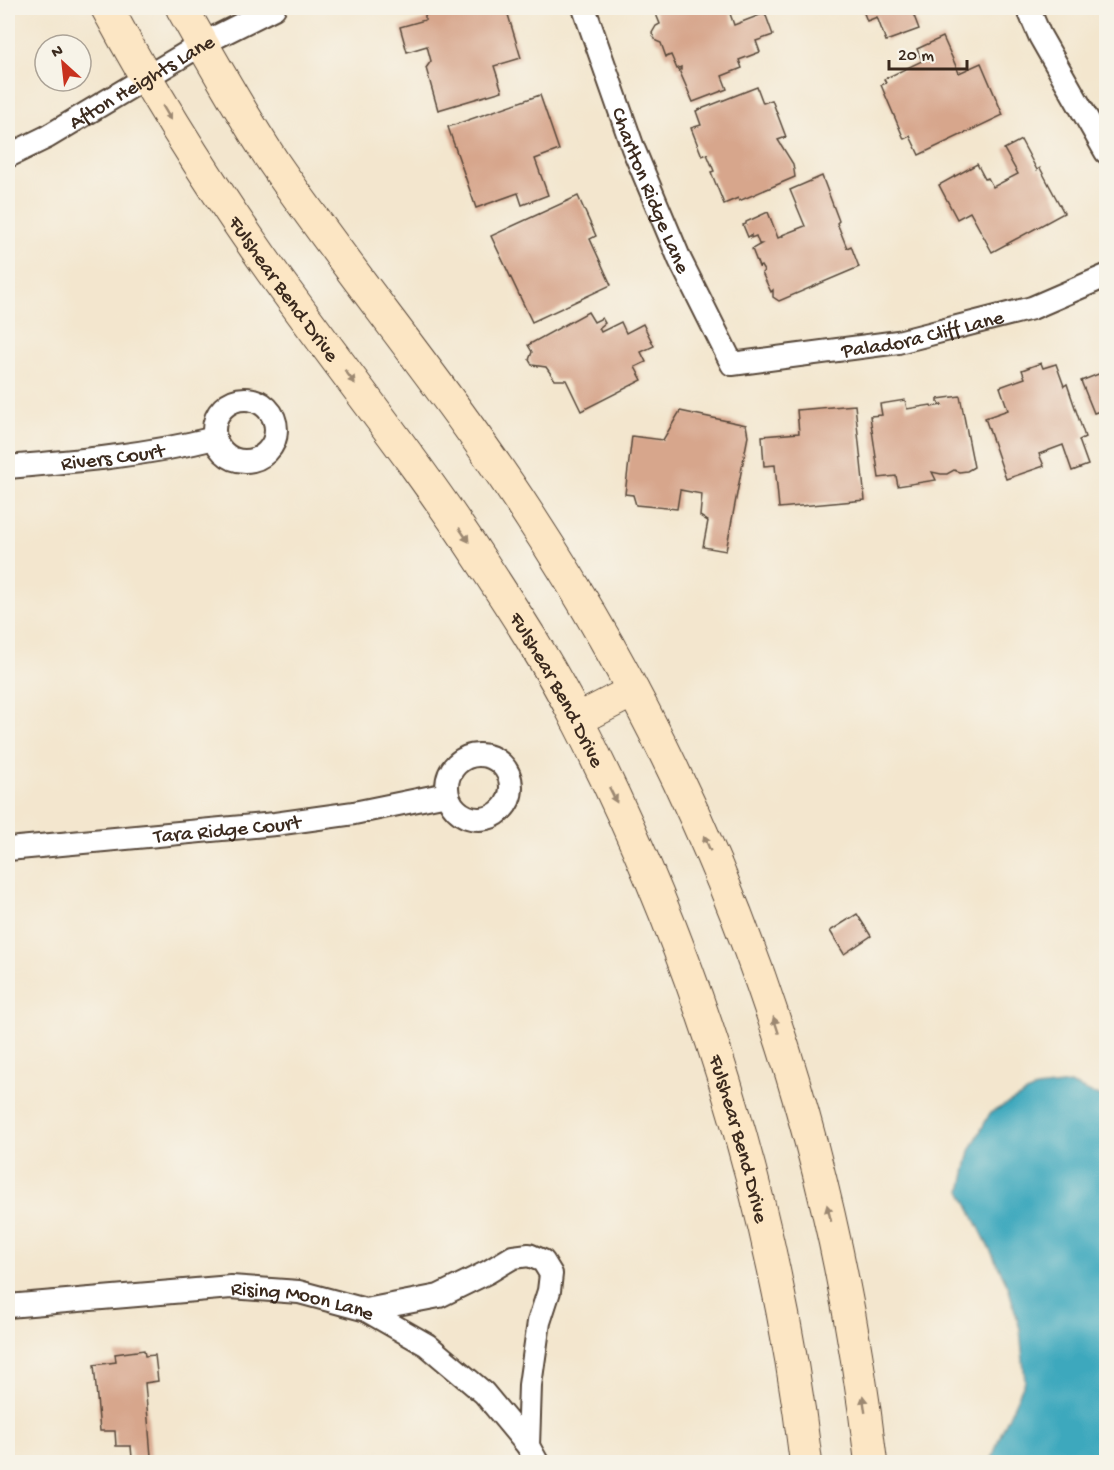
<svg xmlns="http://www.w3.org/2000/svg" width="1114" height="1470" viewBox="0 0 1114 1470" font-family="'Gochi Hand',sans-serif">
<rect width="100%" height="100%" fill="#f7f3e8"/>
<filter id="ink" filterUnits="userSpaceOnUse"><feTurbulence type="fractalNoise" baseFrequency=".0167" numOctaves="2"/><feDisplacementMap in="SourceGraphic" scale="12" xChannelSelector="R" yChannelSelector="G"/><feConvolveMatrix kernelMatrix="1 2 1 2 8 2 1 2 1" color-interpolation-filters="sRGB"/></filter>
<filter id="wash" filterUnits="userSpaceOnUse"><feTurbulence type="fractalNoise" baseFrequency=".008" numOctaves="4" result="noise"/><feDisplacementMap in="SourceGraphic" scale="24" xChannelSelector="R" yChannelSelector="G"/><feGaussianBlur stdDeviation="1.35" result="paint"/><feColorMatrix in="noise" values="0 0 0 0 0 0 0 0 0 0 0 0 0 0 0 0 0 1.4 0 .05"/><feComposite in="paint" operator="in"/></filter>
<g filter="url(#wash)">
<rect width="100%" height="100%" fill="#f3e6ce"/>
<!-- water -->
<polygon fill="#3da8bd" stroke="#3c696e" stroke-width="1.5" points="1070,1084 1106,1099 1106,1462 991,1462 999,1438 1025,1381 1020,1329 1008,1286 961,1191 970,1151 990,1113 1036,1088"/>
<g id="blocks">
<!-- building -->
<g fill="#d7a68c">
<polygon points="451,8 506,8 521,58 494,66 502,91 438,110 426,68 431,61 427,46 407,52 400,27 425,20 425,15"/>
<polygon points="657,8 728,8 734,25 765,13 773,35 756,41 760,52 739,60 742,68 722,76 727,89 693,102 679,70 681,70 681,67 677,69 671,55 666,57 661,43 656,41 652,33 656,26 660,24 654,9"/>
<polygon points="862,8 911,8 919,29 886,41 877,17 867,21"/>
<polygon points="943,37 959,73 981,63 1003,115 919,155 910,136 904,139 881,85 886,83 884,79 922,61 917,49"/>
<polygon points="757,87 763,103 772,100 786,137 778,140 793,164 795,177 739,201 738,198 724,204 711,172 714,171 707,154 702,156 691,128 701,125 696,111"/>
<polygon points="540,95 559,150 535,159 548,195 522,205 518,193 476,208 448,127"/>
<polygon points="1021,140 1037,170 1040,168 1064,213 992,252 970,212 957,219 939,185 977,164 985,179 988,178 993,187 1018,174 1004,149"/>
<polygon points="822,176 839,221 837,223 847,248 851,246 859,267 779,301 773,297 773,290 771,292 762,273 764,271 761,266 759,267 752,249 761,244 759,244 756,236 751,238 751,235 748,237 743,225 746,224 746,222 768,212 778,238 783,236 782,235 805,226 790,190"/>
<polygon points="578,196 596,236 590,239 611,285 532,322 491,236"/>
<polygon points="588,312 594,322 602,318 605,323 599,328 601,332 621,322 626,333 643,324 654,346 641,352 646,362 635,367 642,380 581,411 566,380 555,380 546,367 532,365 529,360 532,352 528,345"/>
<polygon points="1041,363 1043,368 1056,364 1064,386 1067,384 1085,437 1079,440 1088,465 1072,471 1063,445 1039,454 1044,466 1006,479 985,418 1008,410 1000,387 1025,378 1022,370"/>
<polygon points="1106,371 1106,409 1094,413 1081,381"/>
<polygon points="960,396 974,467 967,471 959,472 954,470 947,474 941,474 932,472 936,480 898,486 896,476 879,478 870,416 882,415 880,404 905,400 907,409 931,405 932,407 942,405 938,402 938,399"/>
<polygon points="855,405 865,500 779,508 775,465 764,466 762,436 799,433 797,410"/>
<polygon points="680,411 746,425 748,436 726,551 703,547 708,521 700,516 702,494 680,490 677,509 636,505 633,495 625,494 632,436 663,440"/>
<polygon points="857,914 871,936 844,954 830,931"/>
<polygon points="144,1350 145,1356 155,1355 158,1381 145,1383 151,1456 132,1458 131,1446 116,1446 115,1431 100,1431 94,1365 116,1362 115,1354"/>
</g>
</g>
</g>
<g filter="url(#ink)">
<use href="#blocks" fill-opacity="0" stroke="#574638" stroke-width="1.5"/>
<g fill="none" stroke-linecap="round" stroke-linejoin="round">
<!-- street casing -->
<g stroke="#574638" stroke-width="26">
<g id="street">
<path id="s1" d="M584 8 633 148 680 260 732 364 898 342 1032 308 1106 276"/>
<polyline points="1028,8 1040,36 1106,152"/>
<path id="s2" d="M8 156 47 137 202 44 274 8"/>
<circle cx="245" cy="430" r="31"/>
<path id="s3" d="M8 467C78 461 147 455 215 438"/>
<circle cx="479" cy="787" r="32"/>
<path id="s4" d="M8 849 275 824 354 813 447 794"/>
<path id="s5" d="M8 1306 231 1287 299 1292 366 1310 427 1345 484 1393 528 1446 537 1462"/>
<polyline points="366,1310 439,1296 488,1272 513,1257 529,1255 543,1261 551,1274 549,1291 539,1322 530,1385 528,1446"/>
</g>
</g>
<!-- secondary casing -->
<g stroke="#574638" stroke-width="34">
<g id="secondary">
<path id="s6" d="M107 8C154 95 206 178 263 259 334 360 412 455 480 559 514 611 549 664 577 720 696 952 775 1204 806 1462"/>
<path d="M182 8C211 60 241 113 274 163 356 282 450 393 529 515 718 803 832 1120 871 1462"/>
<polyline points="577,720 633,691"/>
</g>
</g>
<!-- street -->
<use href="#street" stroke="#fff" stroke-width="22"/>
<!-- secondary -->
<use href="#secondary" stroke="#fce6c4" stroke-width="32"/>
</g>
<!-- one-way arrows -->
<defs><path id="oneway-solid" d="M-6-.8H1V-3.2L6.5 0L1 3.2V.8H-6Z" transform="scale(1.5)"/></defs>
<g fill="#9c8871">
<use href="#oneway-solid" transform="translate(167 113) rotate(59)"/>
<use href="#oneway-solid" transform="translate(350 377) rotate(53)"/>
<use href="#oneway-solid" transform="translate(464 535) rotate(55)"/>
<use href="#oneway-solid" transform="translate(613 795) rotate(64)"/>
<use href="#oneway-solid" transform="translate(707 843) rotate(-113)"/>
<use href="#oneway-solid" transform="translate(776 1025) rotate(-108)"/>
<use href="#oneway-solid" transform="translate(829 1213) rotate(-104)"/>
<use href="#oneway-solid" transform="translate(864 1404) rotate(-98)"/>
</g>
</g>
<g text-anchor="middle" stroke-width="5" stroke-linejoin="round" paint-order="stroke">
<!-- street labels -->
<g font-size="21" fill="#3b2a1e" stroke="#f7f3e8">
<text dy="7" stroke="none"><textPath href="#s2" startOffset="153">Afton Heights Lane</textPath></text>
<text dy="7" stroke="none"><textPath href="#s1" startOffset="194">Charlton Ridge Lane</textPath></text>
<text dy="7" stroke="none"><textPath href="#s6" startOffset="332">Fulshear Bend Drive</textPath></text>
<text dy="7" stroke="none"><textPath href="#s1" startOffset="579">Paladora Cliff Lane</textPath></text>
<text dy="7" stroke="none"><textPath href="#s3" startOffset="105">Rivers Court</textPath></text>
<text dy="7" stroke="none"><textPath href="#s6" startOffset="818">Fulshear Bend Drive</textPath></text>
<text dy="7" stroke="none"><textPath href="#s4" startOffset="220">Tara Ridge Court</textPath></text>
<text dy="7" stroke="none"><textPath href="#s6" startOffset="1304">Fulshear Bend Drive</textPath></text>
<text dy="7" stroke="none"><textPath href="#s5" startOffset="297">Rising Moon Lane</textPath></text>
</g>
</g>
<!-- margin -->
<rect width="1114" height="1470" fill="none" stroke="#f7f3e8" stroke-width="30"/>
<!-- north arrow -->
<g transform="translate(63 63) rotate(333)"><circle r="28" fill="#f7f3e8" stroke="#aca397" stroke-width="1.5"/>
<path d="M0-4.5L10 22L0 15L-10 22Z" fill="#c8321e"/>
<text y="-9" font-size="16" font-weight="bold" text-anchor="middle" fill="#3b2a1e">N</text>
</g>
<!-- scale -->
<path d="M889 60v9h78v-9" fill="none" stroke="#3b2a1e" stroke-width="3"/>
<text x="898" y="60" font-size="18" fill="#3b2a1e" stroke="#f7f3e8" stroke-width="4.5" paint-order="stroke">20 m</text>
</svg>
